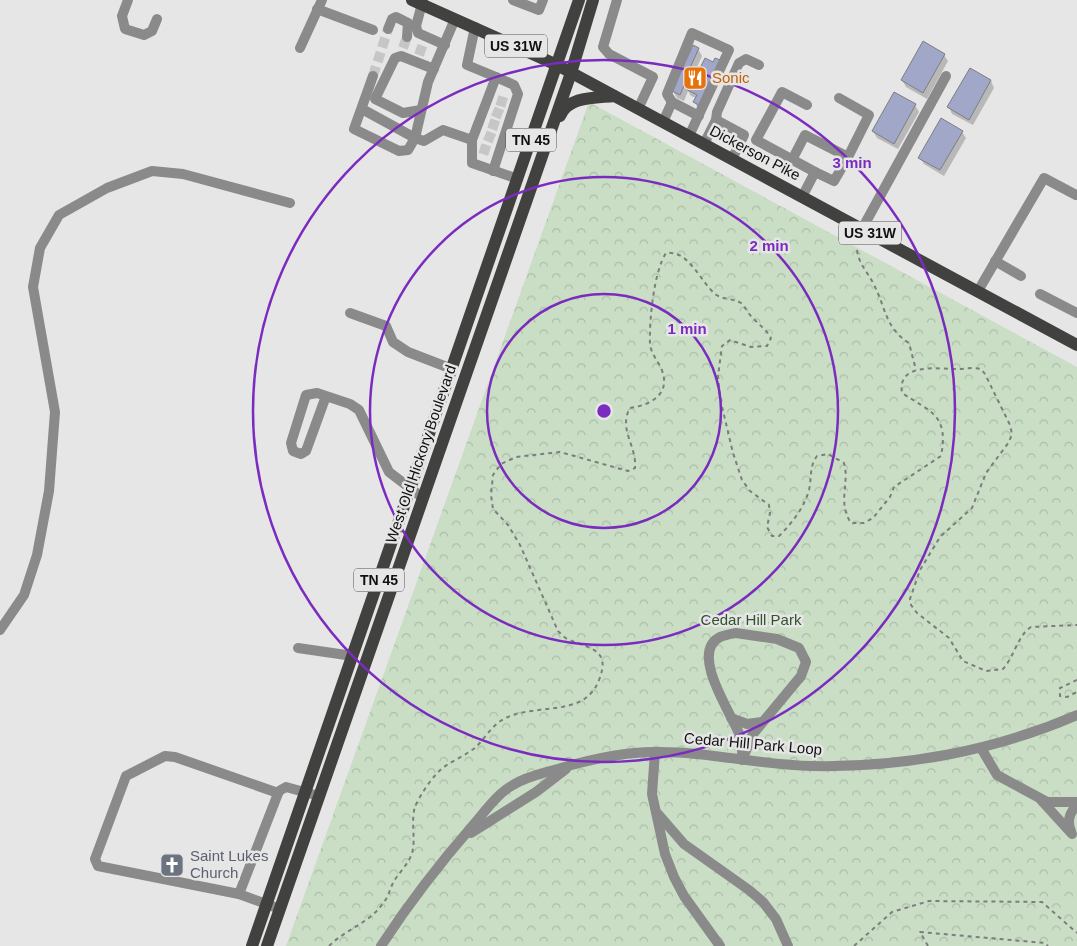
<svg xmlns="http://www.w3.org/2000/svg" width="1077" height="946" viewBox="0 0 1077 946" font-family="Arial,sans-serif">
<defs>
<pattern id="park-crowns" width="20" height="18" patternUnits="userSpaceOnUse" patternTransform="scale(1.25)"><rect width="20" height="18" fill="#c9dec5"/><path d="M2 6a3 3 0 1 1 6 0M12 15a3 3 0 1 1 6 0" fill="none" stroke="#acbda8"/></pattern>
</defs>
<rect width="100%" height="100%" fill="#e6e6e7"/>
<!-- park -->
<polygon fill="url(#park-crowns)" points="589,102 1077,367 1077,946 286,946"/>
<!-- shadow -->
<g fill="#0003">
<polygon points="698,49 702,56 694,74 698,76 698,109 695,102 696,98 691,96 688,91 684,101 677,98 673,91"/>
<polygon points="944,55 948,61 927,99 906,87 902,80"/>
<polygon points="970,69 991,81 994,88 973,125 952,114 949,107"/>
<polygon points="915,105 919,112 898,149 877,138 873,131"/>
<polygon points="962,132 966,138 944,176 924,164 920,158"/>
</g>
<!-- building -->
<g fill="#a0a7c8" stroke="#7e7e7f">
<polygon points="923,41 945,54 923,93 901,80"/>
<polygon points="693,45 699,48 689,70 697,74 705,58 713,62 715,58 720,60 699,105 693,102 697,95 686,89 689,83 686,81 680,95 672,91"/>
<polygon points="970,68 991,80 969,120 947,107"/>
<polygon points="894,92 916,104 894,144 872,131"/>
<polygon points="941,118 963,131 940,170 918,158"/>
</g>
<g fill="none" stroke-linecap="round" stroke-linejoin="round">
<!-- minor-tunnel -->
<g stroke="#c6c6c7" stroke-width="10" stroke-dasharray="10 5" stroke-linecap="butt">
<polyline points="403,48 407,37"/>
<polyline points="419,55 423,44"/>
<polyline points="373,76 388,29"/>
<polyline points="497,100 510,104"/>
<polyline points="493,111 505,116"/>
<polyline points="489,123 501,127"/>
<polyline points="485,135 497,140"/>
<polyline points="480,148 493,152"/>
</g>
<!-- path -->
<g stroke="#7d7d7d" stroke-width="2" stroke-dasharray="4 4" stroke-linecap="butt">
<path d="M857 250C859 265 868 272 874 285 886 308 885 328 909 343L916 370"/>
<polyline points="1077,680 1060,688 1060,696 1067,697 1077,692"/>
<path d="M329 946C347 928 369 924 384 902 389 896 390 888 394 881 400 871 411 862 413 849 415 836 411 819 415 807 420 795 433 775 444 767 454 760 466 755 476 747 484 739 490 729 499 722 529 700 584 721 599 680 611 650 591 649 570 640 565 639 561 634 558 631L520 545 508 525 493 509 491 495 493 475 501 464 516 457 560 452 628 471 635 468C637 446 618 429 630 408 652 405 672 393 661 368 657 360 651 353 650 344 649 321 654 271 666 253 689 250 700 281 715 294 723 300 733 298 741 303 745 306 748 314 753 318 760 326 766 329 771 338L767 346 751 347 730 340 722 346 718 376 720 398 733 453 742 480 750 491 769 505 770 513 767 527 772 536H779C792 523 804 508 809 490 812 477 809 467 817 456L828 454 844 463C850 483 837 502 851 523H864L873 518 890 497 894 487 941 456C949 415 931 412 902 393 897 362 938 369 957 369 965 369 972 367 981 369L985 374 1010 425 1012 434 1009 442 986 473 972 508 940 537 920 570 910 599 911 605 917 613 949 638 963 661 986 671 1003 669C1014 657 1018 635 1031 627L1077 625"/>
<polyline points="854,946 892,912 929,901 1042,902 1077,933"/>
<polyline points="928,946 920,932 1045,943 1048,946"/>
</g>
<!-- minor -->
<g stroke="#8a8a8a" stroke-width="10">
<polyline points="128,0 122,16 125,29 144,35 152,31 157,19"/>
<polyline points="423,0 416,26 418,33 445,45"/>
<polyline points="513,0 539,10 543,0"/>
<polyline points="617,0 603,47 609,54 653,77 638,109"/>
<polyline points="317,9 373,30"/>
<polyline points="455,19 428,82 415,138 424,141 443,130 472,140"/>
<polyline points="475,27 467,65 496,77 472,140 472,163 518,179"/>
<polyline points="388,29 392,19 396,17 408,23 407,37"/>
<polyline points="300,48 322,0"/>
<polyline points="839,98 869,115 848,157"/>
<polyline points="362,109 415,138 408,150 399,151 354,129 373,76"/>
<polyline points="421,110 403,113 375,99 395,58 401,56 434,69"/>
<polyline points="716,120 717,112 739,63 746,59 759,65"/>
<polyline points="663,122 672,102"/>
<polyline points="689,136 729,50 692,33 667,94 672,102 699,116"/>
<polyline points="704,144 716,120 744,135 732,159"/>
<polyline points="792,160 805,135 848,157 834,181 815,172"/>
<polyline points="493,171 518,94 514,85 496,77"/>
<polyline points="802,197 815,172 756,140 782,92 807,105"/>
<polyline points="862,229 946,76"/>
<polyline points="995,261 1021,276"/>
<polyline points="978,291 1044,178 1076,195"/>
<polyline points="1040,294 1077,313"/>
<polyline points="350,313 386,326 393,342 408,352 452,369"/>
<polyline points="326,396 306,451 301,454 293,451 291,443 306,395 317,393 350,404 359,410 389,472 423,498"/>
<polyline points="0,630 24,595 37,555 49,491 55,412 33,287 40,248 59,215 107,188 152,171 183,174 290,203"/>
<path d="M736 633 777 639 799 648 806 662 801 676 753 734 742 760C742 752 743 744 740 736 734 717 688 653 720 637 725 635 731 634 736 633Z"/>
<polyline points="298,648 353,656"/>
<polyline points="731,718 747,724 762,722"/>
<polyline points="981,748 997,775 1047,802 1077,802"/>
<polyline points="655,752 652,794 665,854 674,877 684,896 720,946"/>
<polyline points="1041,800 1072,834"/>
<polyline points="658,814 684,844 749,890 763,902 776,919 788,946"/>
<path d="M1071 831C1067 822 1069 812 1077 806"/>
<polyline points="471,833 536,792 566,769"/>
<polyline points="239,894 98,866 95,859 126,776 165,756 175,757 278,793"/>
<polyline points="280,909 239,894 279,791 286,787 319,796"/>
<path d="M381 946C409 903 440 863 474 824 486 810 497 794 513 785 527 776 545 773 561 768 592 759 622 752 654 752 707 751 759 765 811 766 902 768 994 751 1077 715"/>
</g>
<!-- major -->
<g stroke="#414140" stroke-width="12">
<polyline points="412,0 557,65 1077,345"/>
<path d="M560 116C568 96 596 98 614 96"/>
<polyline points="252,946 579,0"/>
<polyline points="267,946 571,73 593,0"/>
</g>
</g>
<!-- distance rings -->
<g fill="none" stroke="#7b2cbf" stroke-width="2.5">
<circle cx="604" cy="411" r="117"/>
<circle cx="604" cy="411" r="234"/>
<circle cx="604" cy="411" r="351"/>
</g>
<!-- icons -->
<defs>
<g id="restaurant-square" transform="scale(1.25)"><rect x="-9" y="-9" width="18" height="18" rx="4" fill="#e8710a" stroke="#e6e6e7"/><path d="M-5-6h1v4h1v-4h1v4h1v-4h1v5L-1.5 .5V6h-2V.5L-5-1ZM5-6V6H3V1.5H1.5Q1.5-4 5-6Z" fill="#fff"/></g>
<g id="church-square" transform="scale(1.25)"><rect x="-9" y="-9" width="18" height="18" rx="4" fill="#6b7280" stroke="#e6e6e7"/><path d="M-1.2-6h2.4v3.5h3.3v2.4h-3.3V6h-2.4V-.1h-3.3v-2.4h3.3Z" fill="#fff"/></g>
</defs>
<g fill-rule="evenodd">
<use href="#restaurant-square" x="695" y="78"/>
<use href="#church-square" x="172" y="865"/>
</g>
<g text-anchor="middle" stroke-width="5" stroke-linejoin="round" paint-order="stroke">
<!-- shield labels -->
<g fill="#e6e6e7" stroke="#505050" stroke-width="1">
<rect x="485" y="34.5" width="62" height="23" rx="4"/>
<rect x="506" y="128.5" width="50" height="23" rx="4"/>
<rect x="839" y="221.5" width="62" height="23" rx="4"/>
<rect x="354" y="568.5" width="50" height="23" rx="4"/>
</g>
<g font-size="14" font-weight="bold" fill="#101010">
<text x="516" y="51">US 31W</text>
<text x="531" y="145">TN 45</text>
<text x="870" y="238">US 31W</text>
<text x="379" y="585">TN 45</text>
</g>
<!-- food labels -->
<g font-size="15" fill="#c56008" stroke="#e6e6e7" text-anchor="start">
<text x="712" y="83">Sonic</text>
</g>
<!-- street labels -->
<g font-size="15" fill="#101010" stroke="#e6e6e7">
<text transform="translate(755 153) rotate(28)" y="5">Dickerson Pike</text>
<text transform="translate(421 454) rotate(-71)" y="5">West Old Hickory Boulevard</text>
<text transform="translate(753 744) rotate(5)" y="5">Cedar Hill Park Loop</text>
</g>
<!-- park labels -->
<g font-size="15" fill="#305329" stroke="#e6e6e7">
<text x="751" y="625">Cedar Hill Park</text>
</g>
<!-- worship labels -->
<g font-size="15" fill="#5b616d" stroke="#e6e6e7" text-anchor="start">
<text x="190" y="861">Saint Lukes<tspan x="190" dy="17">Church</tspan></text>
</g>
</g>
<circle cx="604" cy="411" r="8" fill="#7b2cbf" stroke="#e6e6e7" stroke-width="2.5"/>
<g font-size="15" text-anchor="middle" font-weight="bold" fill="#7b2cbf" stroke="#e6e6e7" stroke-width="5" stroke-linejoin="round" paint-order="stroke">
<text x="852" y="168">3 min</text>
<text x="769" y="251">2 min</text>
<text x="687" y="334">1 min</text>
</g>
</svg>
